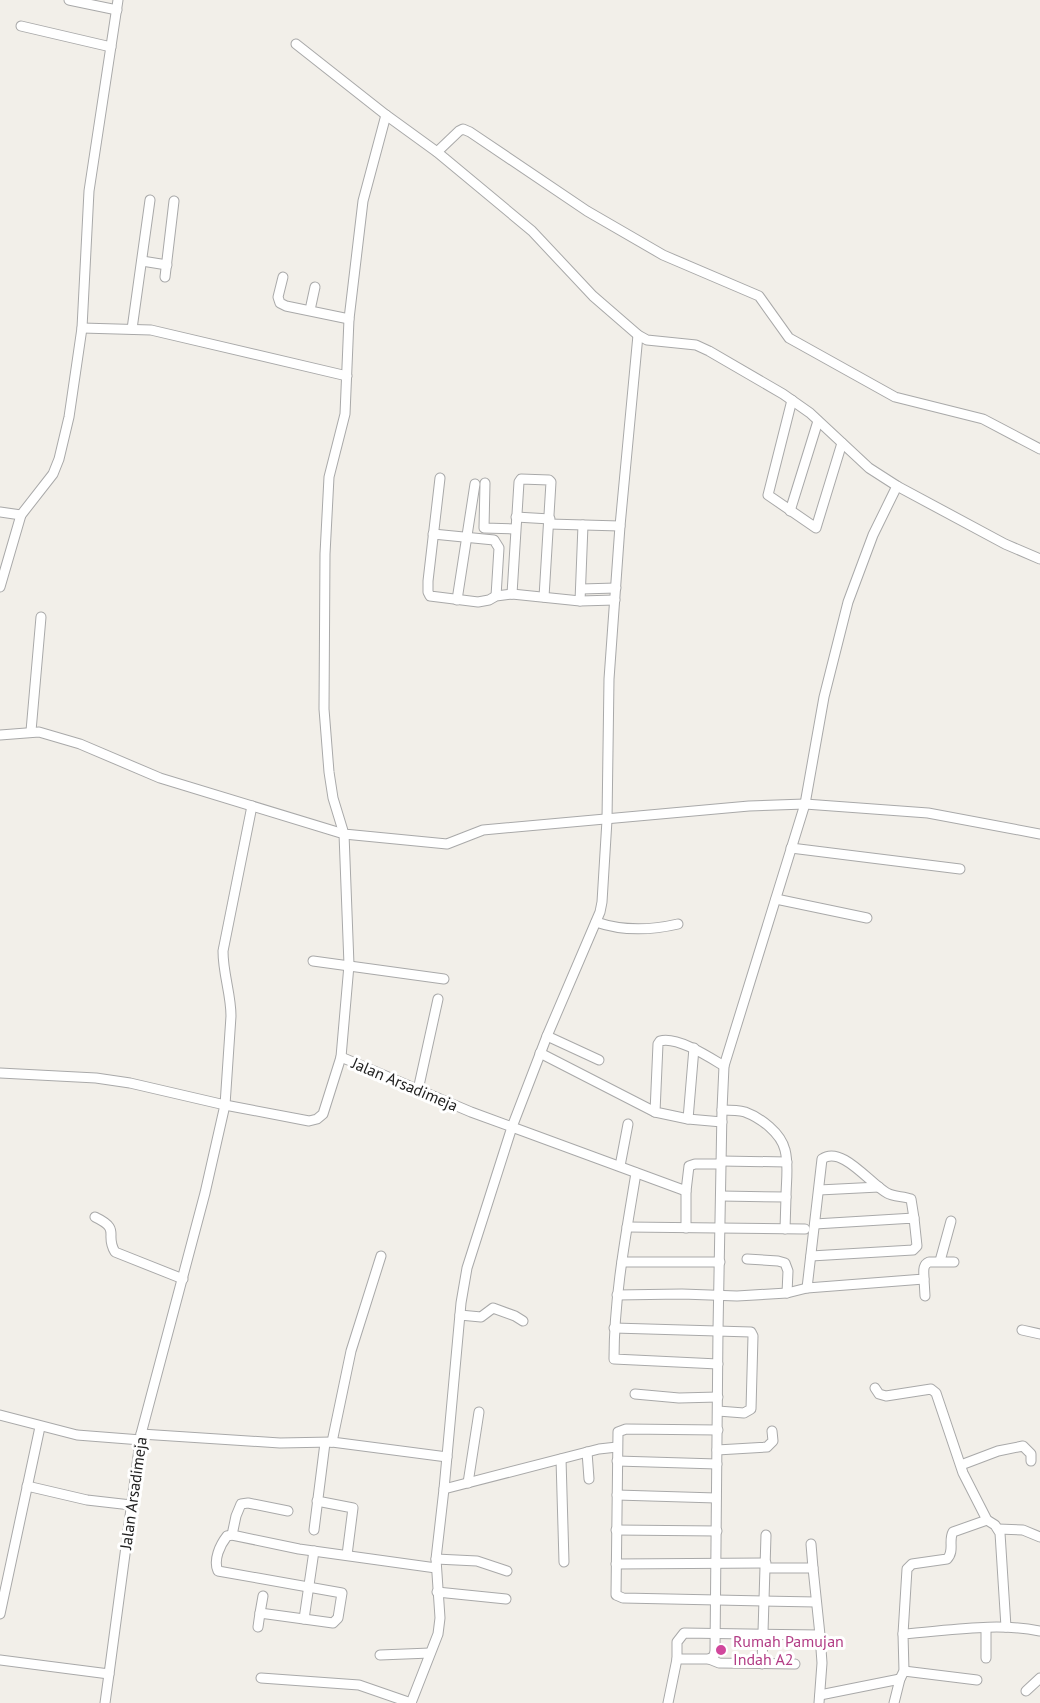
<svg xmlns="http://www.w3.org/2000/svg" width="1040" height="1703" viewBox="0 0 1040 1703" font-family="'PT Sans',sans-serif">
<rect width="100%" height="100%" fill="#f2efe9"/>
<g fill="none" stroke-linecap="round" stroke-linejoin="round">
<!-- minor casing -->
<g stroke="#a9a9a9" stroke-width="11">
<g id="minor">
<polyline points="69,0 117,10"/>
<polyline points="21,26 111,47"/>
<polyline points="296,44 386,115"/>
<polyline points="437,152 459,131 463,129 470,132 587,211 663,255 759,296 789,338 895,397 983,419 1040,449"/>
<polyline points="142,261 167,265"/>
<polyline points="165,277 174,201"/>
<polyline points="283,277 278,297 280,303 286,306 349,319"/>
<polyline points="310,310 315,287"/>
<polyline points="82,328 151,330 347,376"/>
<polyline points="132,329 150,200"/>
<polyline points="638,335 620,526 609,679 607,820 602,902 600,912 547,1036 512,1127 686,1191 689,1166 695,1164 721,1164"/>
<polyline points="792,400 768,495 816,528 842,443"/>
<polyline points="440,478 428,581 428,592 430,596 478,602 489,600 496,596 512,594 580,601 615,600"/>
<polyline points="485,483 484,528 515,529"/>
<polyline points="790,511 818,421"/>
<polyline points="0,512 21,515"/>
<polyline points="516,517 550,519"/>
<polyline points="549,524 620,526"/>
<polyline points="433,534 494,540 499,548 496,596"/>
<polyline points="1040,559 1005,544 897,486 869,468 810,413 783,394 709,351 696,345 647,340 638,335 593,296 532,231 437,152 386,115 363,201 349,319 345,414 329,477 325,554 324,709 329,772 333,798 344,834 447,844 483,830 749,806 805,804 928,813 1040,834"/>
<polyline points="0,587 21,515 53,474 59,459 69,417 82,328 89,191 118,0"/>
<polyline points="581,589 616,588"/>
<polyline points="512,594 519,482 521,479 549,480 551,482 544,597"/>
<polyline points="457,600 475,484"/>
<polyline points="580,601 583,525"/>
<polyline points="31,731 41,617"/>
<polyline points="0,735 39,732 80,744 160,778 344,834 349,965 341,1057 323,1114 317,1119 309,1121 225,1105 130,1083 96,1078 0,1073"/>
<polyline points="791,848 960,869"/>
<polyline points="776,899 867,918"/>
<path d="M596 922C622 931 652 930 678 924"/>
<polyline points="313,961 444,979"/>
<polyline points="547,1036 599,1060"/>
<polyline points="694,1048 688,1119 722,1122"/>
<polyline points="540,1053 655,1112"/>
<polyline points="341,1057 471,1112 512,1127 467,1268 461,1303 444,1489 436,1559 440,1618 438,1634 411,1703"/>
<polyline points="418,1090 438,999"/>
<path d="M722 1110C729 1110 738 1110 745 1112 761 1118 781 1133 785 1150 789 1165 786 1182 786 1197"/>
<path d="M688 1119 655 1112 658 1044 660 1041C677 1036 709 1057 724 1066"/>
<polyline points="721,1161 787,1162"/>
<polyline points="620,1166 628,1124"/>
<path d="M636 1173C626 1234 614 1297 614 1359L718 1364"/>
<polyline points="819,1190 879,1187"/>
<polyline points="686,1191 686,1228"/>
<polyline points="721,1196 786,1197 785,1229"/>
<path d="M95 1217C122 1230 104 1234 115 1252L183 1279"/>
<polyline points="627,1227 805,1229"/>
<polyline points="811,1256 913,1250 917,1246 914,1218 815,1224"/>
<polyline points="747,1259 778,1261 785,1263 788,1271 787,1293"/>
<polyline points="940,1261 951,1221"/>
<polyline points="622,1262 720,1262"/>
<polyline points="924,1279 925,1296"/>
<path d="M807 1288 822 1159C842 1145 870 1184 887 1193 894 1197 903 1196 911 1199L914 1218"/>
<path d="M617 1295 682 1294 737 1296 787 1293 807 1288 924 1279C924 1272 922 1265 929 1262H954"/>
<polyline points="460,1315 481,1317 493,1308 515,1316 523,1321"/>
<polyline points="614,1328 751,1332 753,1336 751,1409 744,1413 718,1411"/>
<polyline points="1022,1330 1040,1334"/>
<polyline points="875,1388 879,1394 886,1396 931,1389 936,1393 963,1473 987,1520 995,1525 1000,1533 1006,1627"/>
<polyline points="635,1394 679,1398 718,1397"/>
<polyline points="0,1415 77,1435 141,1440"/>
<polyline points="718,1430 626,1429 618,1432 616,1595 623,1598 816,1602"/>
<polyline points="141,1434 280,1443 332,1442 447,1457"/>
<polyline points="332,1442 351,1351 381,1256"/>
<polyline points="717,1450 767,1447 773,1441 772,1431"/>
<polyline points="587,1452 589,1479"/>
<polyline points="561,1459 564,1562"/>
<polyline points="617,1461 717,1464"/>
<polyline points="961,1465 998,1451 1023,1446 1031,1454 1031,1461"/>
<polyline points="468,1483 479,1412"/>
<polyline points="27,1486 87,1500 131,1505"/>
<polyline points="444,1489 599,1449 617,1447"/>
<polyline points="617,1495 716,1498"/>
<polyline points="317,1501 353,1508 347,1555"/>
<polyline points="998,1529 1023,1530 1040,1537"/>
<polyline points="314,1530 325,1443"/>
<polyline points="616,1530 717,1531"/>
<polyline points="232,1535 236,1516 241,1504 248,1503 288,1511"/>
<polyline points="811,1544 813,1568"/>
<polyline points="436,1559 477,1561 507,1571"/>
<polyline points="616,1564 766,1563"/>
<polyline points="437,1592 506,1599"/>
<polyline points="260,1613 263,1596"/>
<polyline points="0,1614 40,1427"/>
<polyline points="304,1619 314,1551"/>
<path d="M258 1627 260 1613 333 1623 338 1618 342 1593 218 1571C213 1560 220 1545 227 1536L232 1535 299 1549 436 1568"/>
<path d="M903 1634 907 1569 912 1564 947 1559C955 1551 948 1541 953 1532L987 1520"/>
<polyline points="380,1655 430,1653"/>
<polyline points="986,1658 986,1628"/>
<polyline points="677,1659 677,1642 684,1633 820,1635 813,1568 766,1568"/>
<polyline points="709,1659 719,1663 795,1664"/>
<path d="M0 1660 109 1674 141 1434 205 1193 225 1105 231 1016C231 994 223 974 223 951L252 806"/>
<polyline points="762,1664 766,1535"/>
<polyline points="904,1671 977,1680"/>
<polyline points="261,1678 359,1685 411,1703"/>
<polyline points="1026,1691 1040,1678"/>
<polyline points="820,1695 900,1679"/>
<polyline points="105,1703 109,1674"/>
<polyline points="668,1703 677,1659 709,1659 714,1656 715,1651 718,1330 722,1110 724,1066 805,804 824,697 848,602 873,535 897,486"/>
<polyline points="819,1703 822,1663 820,1635"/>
<path d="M894 1703 900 1679 904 1671 903 1634C947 1631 996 1622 1040 1631"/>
</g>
</g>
<!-- minor -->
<use href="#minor" stroke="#fff" stroke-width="9"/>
</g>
<!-- markers -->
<circle fill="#d1479c" stroke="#fff" stroke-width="2" cx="721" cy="1650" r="6"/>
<g text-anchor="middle" stroke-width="6" stroke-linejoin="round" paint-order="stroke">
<!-- street labels -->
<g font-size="16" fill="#222" stroke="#fff">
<text transform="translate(405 1084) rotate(23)" y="6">Jalan Arsadimeja</text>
<text transform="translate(133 1493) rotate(-82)" y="6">Jalan Arsadimeja</text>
</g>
<!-- hotel labels -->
<g font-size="16" fill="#b23c85" stroke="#fff" text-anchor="start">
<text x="733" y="1647">Rumah Pamujan<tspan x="733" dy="18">Indah A2</tspan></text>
</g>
</g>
</svg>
